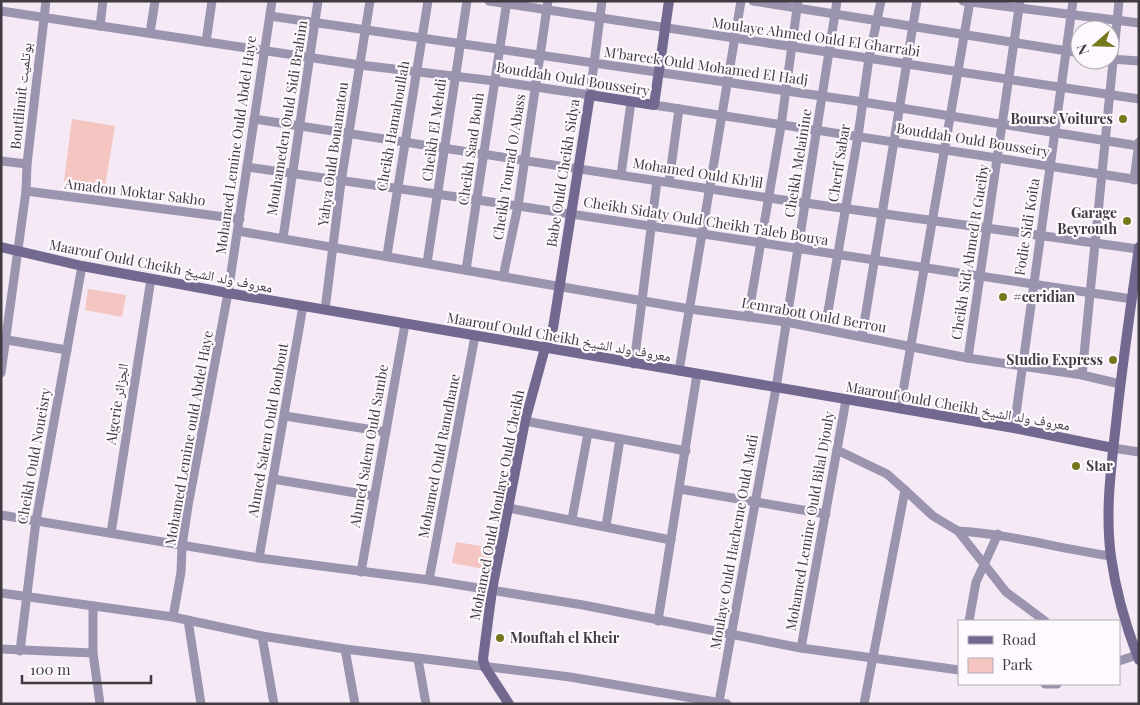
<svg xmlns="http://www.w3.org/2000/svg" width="1140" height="705" viewBox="0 0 1140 705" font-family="'Playfair Display','Noto Naskh Arabic',serif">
<rect width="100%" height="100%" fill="#f5e9f5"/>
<!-- green -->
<g fill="#f4c5c1">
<polygon points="72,119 115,126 105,187 64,181"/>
<polygon points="88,289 126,295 122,317 85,310"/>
<polygon points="456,542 493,548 490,570 452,563"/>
</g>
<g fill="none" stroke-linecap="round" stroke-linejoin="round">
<!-- street -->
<g stroke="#9b94af" stroke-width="9">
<polyline points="489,1 1139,99"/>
<polyline points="753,1 1080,53"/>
<polyline points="963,1 1139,23"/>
<polyline points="1,11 360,65 495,81 590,95 602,1"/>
<polyline points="270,16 863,102 1139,146"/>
<polyline points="100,26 103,1"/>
<polyline points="150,33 155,1"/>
<polyline points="206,42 212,1"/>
<polyline points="1110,59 1139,61"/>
<polyline points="654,105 1139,180"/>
<polyline points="254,119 769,198 1138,249"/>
<polyline points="1,161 27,164"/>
<polyline points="247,167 478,200 1132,299"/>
<polyline points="621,175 631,102"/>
<polyline points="1134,180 1139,142"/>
<polyline points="669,182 679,109"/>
<polyline points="26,191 240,219"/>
<polyline points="238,231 690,309 786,322 968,358 1082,375 1120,384"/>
<polyline points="283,238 318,1"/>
<polyline points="387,255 428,1"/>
<polyline points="427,263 467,1"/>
<polyline points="466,270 507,1"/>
<polyline points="503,277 518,206 548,1"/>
<polyline points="325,310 341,182 370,1"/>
<polyline points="748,317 781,126 798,1"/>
<polyline points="825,329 858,136 869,58 881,1"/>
<polyline points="862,336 917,1"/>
<polyline points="1,339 67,350"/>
<polyline points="968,358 1020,1"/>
<polyline points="634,364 657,181"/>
<polyline points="679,371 741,1"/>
<polyline points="1,373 26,191 27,164 46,1"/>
<polyline points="1082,375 1119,1"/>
<polyline points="900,409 970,1"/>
<polyline points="285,416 386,432"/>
<polyline points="525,421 686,451"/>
<polyline points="1014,428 1073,1"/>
<polyline points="1113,448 1139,452"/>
<polyline points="837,450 887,474 905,490 864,704"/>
<polyline points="273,479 374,496"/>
<polyline points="680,489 826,514"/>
<polyline points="905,490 933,516 958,531 1006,592 1045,621"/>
<polyline points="509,508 671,540"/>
<polyline points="1,515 259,558 429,580 583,605 801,648 959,670"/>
<polyline points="572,519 588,433"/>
<polyline points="606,526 620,439"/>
<path d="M958 531C1010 534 1060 549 1111 556"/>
<polyline points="111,533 151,279"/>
<polyline points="259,558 303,306"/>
<polyline points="361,572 405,324"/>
<polyline points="429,580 475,336"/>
<polyline points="1,593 173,617 262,636 345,649 570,677 727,704"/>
<polyline points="93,606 93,653 100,704"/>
<polyline points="173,617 181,572 182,546 188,506 228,293 272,1"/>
<polyline points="188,620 201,704"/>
<polyline points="658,621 697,374"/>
<polyline points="969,621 976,582 998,534"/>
<polyline points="262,636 274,704"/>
<polyline points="801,648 846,400"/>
<polyline points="1,649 93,653"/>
<polyline points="345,649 355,704"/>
<polyline points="20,651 36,521 82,266"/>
<polyline points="418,659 426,704"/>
<polyline points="1119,661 1137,655"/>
<polyline points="1045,684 1057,684"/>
<polyline points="719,702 776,388 837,1"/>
</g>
<!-- secondary -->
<g stroke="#736990" stroke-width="10">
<polyline points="1,247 82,266 228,293 1014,428 1113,448"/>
<path d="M1139 247C1131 306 1122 365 1116 424 1111 468 1105 512 1111 557 1116 592 1126 627 1139 660"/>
<polyline points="509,704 485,667 483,659 492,590 525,421 545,348 553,328 590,95 654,105 669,1"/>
</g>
</g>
<!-- markers -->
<g fill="#77771d" stroke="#fef9fe" stroke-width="2">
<circle cx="1123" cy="119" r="5"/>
<circle cx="1127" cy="221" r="5"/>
<circle cx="1003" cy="297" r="5"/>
<circle cx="1113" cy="360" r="5"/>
<circle cx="1076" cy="466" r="5"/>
<circle cx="500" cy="638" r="5"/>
</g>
<g text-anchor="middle" stroke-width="4.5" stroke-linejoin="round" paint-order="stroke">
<!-- street labels -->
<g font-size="14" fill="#403b40" stroke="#fef9fe">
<text transform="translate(816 37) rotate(8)" y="5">Moulaye Ahmed Ould El Gharrabi</text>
<text transform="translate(706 66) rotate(8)" y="5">M'bareck Ould Mohamed El Hadj</text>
<text transform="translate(573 79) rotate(9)" y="5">Bouddah Ould Bousseiry</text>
<text transform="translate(21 96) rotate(-84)" y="5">Boutilimit بوتلميت</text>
<text transform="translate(287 118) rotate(-81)" y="5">Mouhameden Ould Sidi Brahim</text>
<text transform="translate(393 126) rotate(-80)" y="5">Cheikh Hamahoullah</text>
<text transform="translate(434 130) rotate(-82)" y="5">Cheikh El Mehdi</text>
<text transform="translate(973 140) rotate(9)" y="5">Bouddah Ould Bousseiry</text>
<text transform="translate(236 145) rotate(-82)" y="5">Mohamed Lemine Ould Abdel Haye</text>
<text transform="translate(471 149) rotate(-82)" y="5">Cheikh Saad Bouh</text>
<text transform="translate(333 154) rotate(-82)" y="5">Yahya Ould Bouamatou</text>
<text transform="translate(798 163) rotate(-81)" y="5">Cheikh Melainine</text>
<text transform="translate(839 163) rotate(-81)" y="5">Cherif Sabar</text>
<text transform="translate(509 167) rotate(-81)" y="5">Cheikh Tourad O/Abass</text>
<text transform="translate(563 173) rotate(-81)" y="5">Babe Ould Cheikh Sidya</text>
<text transform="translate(698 173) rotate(9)" y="5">Mohamed Ould Kh'lil</text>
<text transform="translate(135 192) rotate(7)" y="5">Amadou Moktar Sakho</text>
<text transform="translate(706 221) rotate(9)" y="5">Cheikh Sidaty Ould Cheikh Taleb Bouya</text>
<text transform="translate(1027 227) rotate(-81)" y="5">Fodie Sidi Koita</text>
<text transform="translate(970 252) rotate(-81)" y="5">Cheikh Sid' Ahmed R Gueiby</text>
<text transform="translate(161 266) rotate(11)" y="5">Maarouf Ould Cheikh معروف ولد الشيخ</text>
<text transform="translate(814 315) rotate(10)" y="5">Lemrabott Ould Berrou</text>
<text transform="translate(559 337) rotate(10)" y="5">Maarouf Ould Cheikh معروف ولد الشيخ</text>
<text transform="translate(117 404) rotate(-81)" y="5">Algerie الجزائر</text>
<text transform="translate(958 406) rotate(10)" y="5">Maarouf Ould Cheikh معروف ولد الشيخ</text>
<text transform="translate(268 430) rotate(-80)" y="5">Ahmed Salem Ould Boubout</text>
<text transform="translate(189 438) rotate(-80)" y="5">Mohamed Lemine ould Abdel Haye</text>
<text transform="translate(369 446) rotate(-80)" y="5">Ahmed Salem Ould Sambe</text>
<text transform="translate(34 456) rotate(-80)" y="5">Cheikh Ould Noueisry</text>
<text transform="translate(439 456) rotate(-79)" y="5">Mohamed Ould Ramdhane</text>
<text transform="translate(497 505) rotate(-79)" y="5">Mohamed Ould Moulaye Ould Cheikh</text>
<text transform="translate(810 521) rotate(-80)" y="5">Mohamed Lemine Ould Bilal Djouly</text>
<text transform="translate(734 542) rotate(-80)" y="5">Moulaye Ould Hacheme Ould Madi</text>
</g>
<!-- poi labels -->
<g font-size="14" font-weight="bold" fill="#403b40" stroke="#fef9fe" text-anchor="end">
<text x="1113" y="124">Bourse Voitures</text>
<text x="1117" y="218">Garage<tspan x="1117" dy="16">Beyrouth</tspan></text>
<text x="1013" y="302" text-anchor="start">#ceridian</text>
<text x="1103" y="365">Studio Express</text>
<text x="1086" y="471" text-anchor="start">Star</text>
<text x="510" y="643" text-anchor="start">Mouftah el Kheir</text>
</g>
</g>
<!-- border -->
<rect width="1140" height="705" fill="none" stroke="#403b40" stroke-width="5"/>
<!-- legend -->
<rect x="958" y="620" width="162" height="65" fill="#fef9fe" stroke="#b2adb2"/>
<rect x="968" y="636" width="25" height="8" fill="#736990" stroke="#b2adb2"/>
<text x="1002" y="645" font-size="15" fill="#403b40">Road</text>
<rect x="968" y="658" width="25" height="15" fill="#f4c5c1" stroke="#b2adb2"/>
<text x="1002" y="670" font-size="15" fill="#403b40">Park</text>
<!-- north arrow -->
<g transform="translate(1095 45) rotate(250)"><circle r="24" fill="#fef9fe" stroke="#b2adb2"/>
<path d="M0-4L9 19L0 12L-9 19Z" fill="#77771d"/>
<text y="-8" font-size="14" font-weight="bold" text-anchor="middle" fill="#403b40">N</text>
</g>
<!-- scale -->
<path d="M22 675v8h129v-8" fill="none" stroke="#403b40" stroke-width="2.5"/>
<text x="30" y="675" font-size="15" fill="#403b40" stroke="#fef9fe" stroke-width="4" paint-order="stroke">100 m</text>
</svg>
